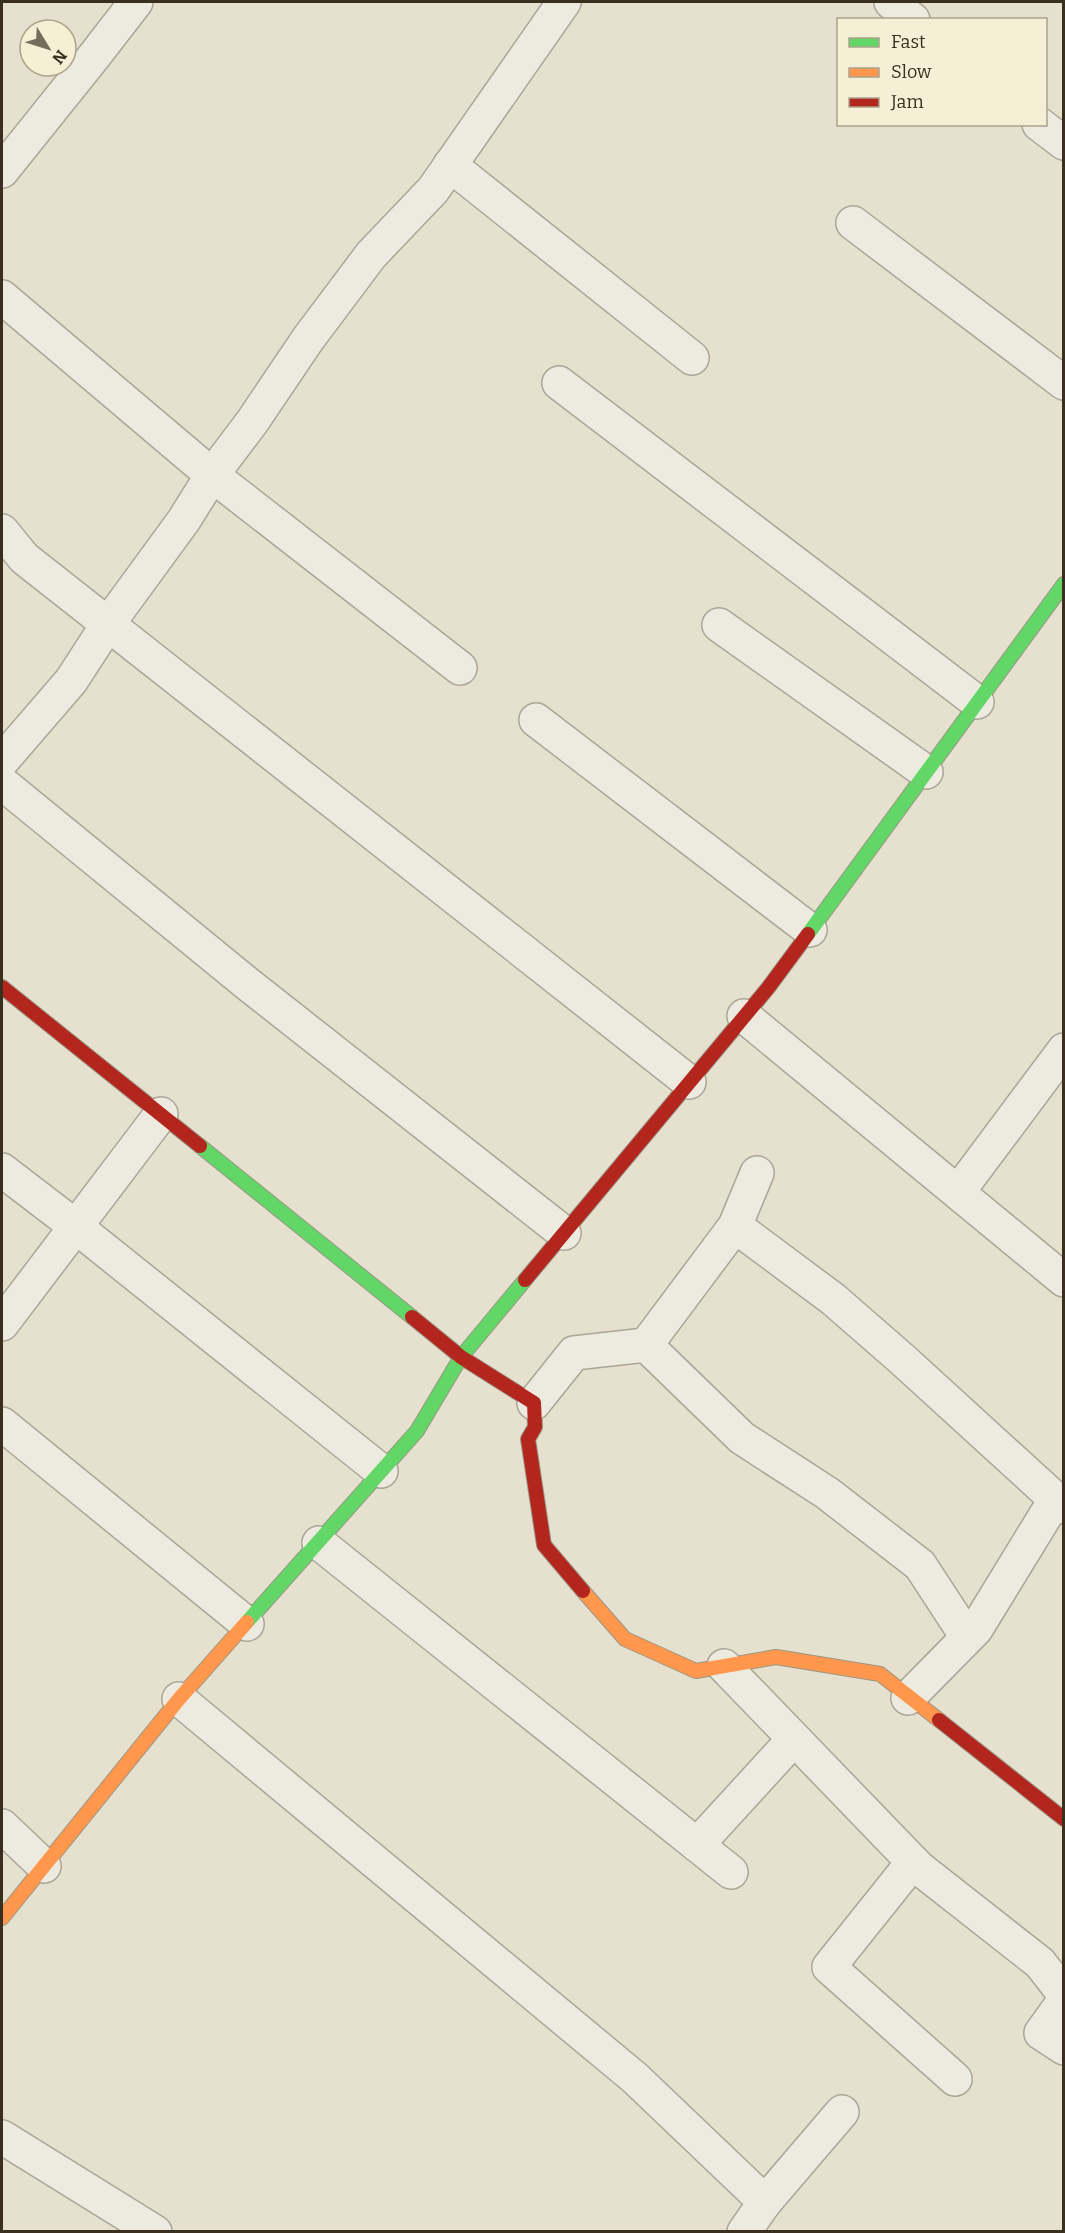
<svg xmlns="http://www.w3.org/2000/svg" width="1065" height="2233" viewBox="0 0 1065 2233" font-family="Bitter,serif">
<rect width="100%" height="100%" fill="#e5e1ce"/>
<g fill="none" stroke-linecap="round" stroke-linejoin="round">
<!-- street casing -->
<g stroke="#aaa597" stroke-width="36">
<g id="street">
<polyline points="891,2 913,20"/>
<polyline points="1039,124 1064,143"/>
<polyline points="450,165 692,358"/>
<polyline points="2,171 95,55 136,2"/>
<polyline points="853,223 1064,383"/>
<polyline points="2,297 212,475 460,668"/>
<polyline points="559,383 977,702"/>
<polyline points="2,531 24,558 689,1082"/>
<polyline points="719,625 926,772"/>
<polyline points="536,720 810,930"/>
<polyline points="2,761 71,681 108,624 184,520 212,475 252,422 308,339 371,255 433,190 564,2"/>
<polyline points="2,783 249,985 564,1233"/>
<polyline points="744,1016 1064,1280"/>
<polyline points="2,1170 75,1226 381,1471"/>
<polyline points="958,1192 1064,1050"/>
<polyline points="735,1226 833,1299 903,1360 1064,1507"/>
<polyline points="2,1324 161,1114"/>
<polyline points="646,1345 735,1226 757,1173"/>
<polyline points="534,1403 574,1353 646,1345 742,1438 827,1493 920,1565 967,1637"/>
<polyline points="2,1424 247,1624"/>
<polyline points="319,1543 731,1872"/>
<polyline points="724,1666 919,1868 1040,1963 1064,1994"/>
<polyline points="908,1698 976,1629 1055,1500"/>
<polyline points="179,1699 635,2078 765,2202"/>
<polyline points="2,1826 44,1866"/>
<polyline points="697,1845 794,1739"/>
<polyline points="913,1862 829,1967 955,2079"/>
<polyline points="1064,2001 1041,2033 1064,2048"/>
<polyline points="2,2137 155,2232"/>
<polyline points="744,2232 765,2202 842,2112"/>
</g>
</g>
<!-- fast casing -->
<g stroke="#9a9586" stroke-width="16">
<g id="fast">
<polyline points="808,934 1064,584"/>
<polyline points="200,1146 412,1317"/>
<polyline points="247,1622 417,1431 461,1357 525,1280"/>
</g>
</g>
<!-- slow casing -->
<g stroke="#9a9586" stroke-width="16">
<g id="slow">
<polyline points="583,1591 625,1639 696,1671 776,1657 880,1674 939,1720"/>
<polyline points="2,1918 179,1699 247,1622"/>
</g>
</g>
<!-- jam casing -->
<g stroke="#9a9586" stroke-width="16">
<g id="jam">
<polyline points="2,987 200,1146"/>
<polyline points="525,1280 768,988 808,934"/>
<polyline points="412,1317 461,1357 534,1403 535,1427 528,1439 544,1545 583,1591"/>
<polyline points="939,1720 1064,1819"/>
</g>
</g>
<!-- street -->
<use href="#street" stroke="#edeadf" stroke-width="33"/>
<!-- fast -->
<use href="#fast" stroke="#63d668" stroke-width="14"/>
<!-- slow -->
<use href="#slow" stroke="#ff974d" stroke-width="14"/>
<!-- jam -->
<use href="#jam" stroke="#b3261e" stroke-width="14"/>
</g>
<!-- border -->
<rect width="1065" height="2233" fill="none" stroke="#392f1f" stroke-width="6"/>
<!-- legend -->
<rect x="837" y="18" width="210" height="108" fill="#f5f0d5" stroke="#aaa38c" stroke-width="1.5"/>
<rect x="849" y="38" width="30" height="9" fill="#63d668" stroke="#aaa38c" stroke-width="1.5"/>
<text x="891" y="48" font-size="18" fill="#392f1f">Fast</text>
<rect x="849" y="68" width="30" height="9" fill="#ff974d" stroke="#aaa38c" stroke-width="1.5"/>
<text x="891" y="78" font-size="18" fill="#392f1f">Slow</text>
<rect x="849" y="98" width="30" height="9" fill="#b3261e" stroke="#aaa38c" stroke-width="1.5"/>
<text x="891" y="108" font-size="18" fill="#392f1f">Jam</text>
<!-- north arrow -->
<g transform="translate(48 48) rotate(128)"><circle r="28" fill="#f5f0d5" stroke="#aaa38c" stroke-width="1.5"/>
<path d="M0-4.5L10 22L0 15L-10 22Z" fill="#756d5c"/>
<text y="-9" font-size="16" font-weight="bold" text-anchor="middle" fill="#392f1f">N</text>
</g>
</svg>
